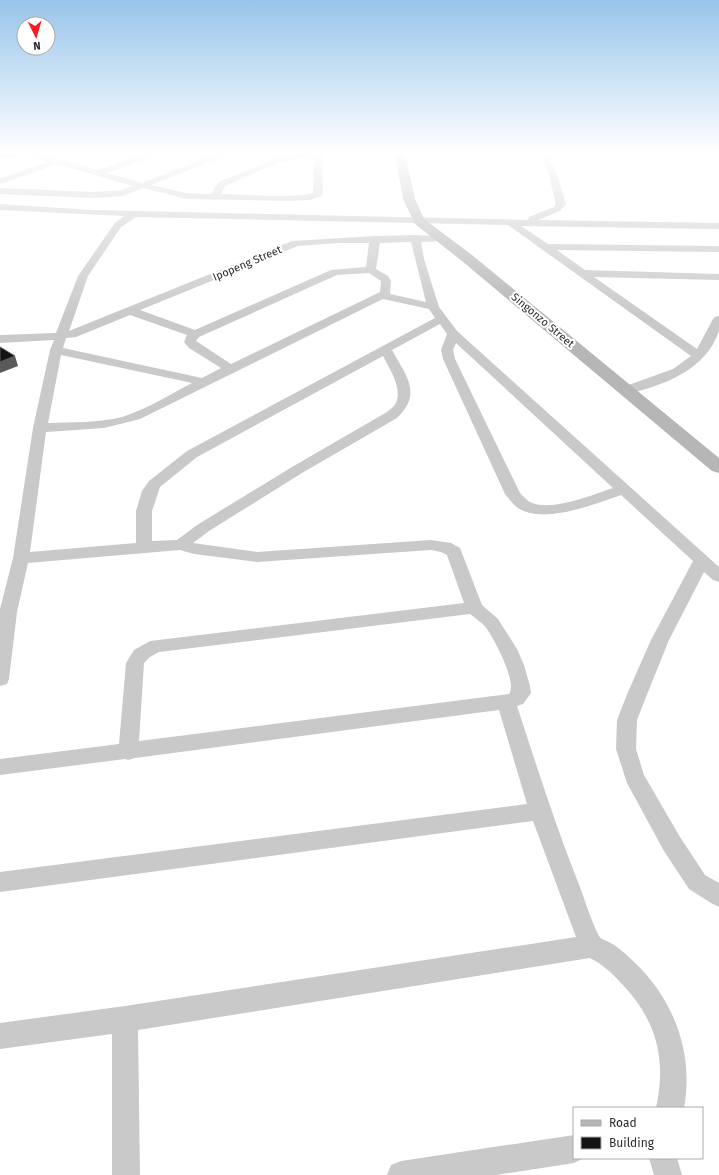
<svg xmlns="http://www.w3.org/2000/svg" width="719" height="1175" viewBox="0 0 719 1175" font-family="'Fira Sans',sans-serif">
<rect width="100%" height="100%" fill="#fff"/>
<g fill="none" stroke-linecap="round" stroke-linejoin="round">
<!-- street -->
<g fill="#c9c9c9" fill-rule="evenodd">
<path d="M23 153H35L98 170 147 153H158L157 155 107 173 142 183 218 153H229L228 155 151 185 186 193 212 194 214 188 219 182 284 155 301 153H322L323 194 321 196 310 200 288 201 186 199 143 188 123 196 94 198 0 194V188L94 192 122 190 133 186 57 164 0 184V178L48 162 24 155ZM314 156 313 193C295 199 243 194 221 194L225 186 280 162Z"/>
<path d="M543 153H551L550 160 556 172 566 204 560 211 538 220 719 223V229L521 226 548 244 719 246V252L557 250 585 270 719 274V280L594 277 697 349 713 319 715 317 719 316C719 320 719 327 719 331 706 370 664 385 628 394L623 393 621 390 623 387 673 369 691 356 508 225 136 217 121 227 88 276 69 331 292 241 375 236 415 235 446 237 447 239 446 241 421 242 424 259 439 307 457 331 719 567V582L713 580 704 572 669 640 648 692 637 720 636 749 644 775 680 837 705 875 719 883V907L711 903 689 889 664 851 627 783 616 749 617 720 628 692 651 640 693 561 621 495C594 504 544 525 518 508 513 504 509 499 505 494L443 359 441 350 447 334 440 324 392 350C406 376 423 393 397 418L302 473 209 531 193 543 257 552 431 540 451 543 460 548 482 605 498 619 517 649 524 665 530 686 531 693 523 704 517 706C536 764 554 821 576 877 584 896 590 919 599 936 601 939 604 940 607 941 617 946 625 953 633 961 674 999 694 1053 684 1108H656C667 1058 656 1019 621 983 612 973 602 964 590 958L138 1030 140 1175H112V1034L0 1049V1023L125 1006 576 937 533 821 0 892V872L527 804 499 710 135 758 128 760 125 759 0 775V759L119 744 126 663 134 650 150 641 464 603 447 555 441 552 431 550 257 562 194 554 180 550 28 563 17 612 9 679 7 684 0 686V609L13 558 33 428 50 350 54 340 0 343V335L56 333 78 276 115 223 124 216 0 210V204L92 210 528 220 529 217 554 207 556 204 548 172 542 160ZM411 242 426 302 390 294 391 281 388 276 376 269 380 243ZM338 243H369L366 267 331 270 195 330 140 310 298 246ZM369 273 381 281 380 292 378 293 231 364 196 341 199 337 337 275ZM383 299 429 309 435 318 187 451 149 481 142 491 136 511V543L30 552 46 432 104 428 140 419ZM130 315 187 335 184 342 189 348 221 368 202 378 63 348 66 338 76 337ZM456 343 613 488C592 495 554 511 532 503 527 501 524 497 520 493L455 359 453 350ZM61 355 183 381 192 383C169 395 147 409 122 417 98 423 72 422 48 423ZM383 356C389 368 401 385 397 400 396 405 391 409 387 412L292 467 197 525 177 540 152 541V511L160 487 197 457ZM470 614C476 619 483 623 487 629 494 639 518 683 509 694L139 741 144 663 150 657 159 652Z"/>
<polygon points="574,1135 574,1158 584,1158 574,1163 496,1175 387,1175 391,1165 401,1161"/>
<polygon points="649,1158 677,1158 682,1175 654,1175"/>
</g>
<!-- secondary -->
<g fill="#b6b6b6" fill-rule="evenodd">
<polygon points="0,153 22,153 21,155 0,159"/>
<polygon points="395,153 405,153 415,199 424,219 472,255 719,458 719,473 712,471 462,261 415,224 403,199"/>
</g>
</g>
<!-- shaded-wall -->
<polygon fill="#5a5a5a" points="15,356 18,366 0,373 0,362"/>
<!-- building -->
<polygon fill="#131313" stroke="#5a5a5a" points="0,347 15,356 0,362"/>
<!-- sky -->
<linearGradient id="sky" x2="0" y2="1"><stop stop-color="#98c4ea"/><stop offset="0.48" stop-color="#fff"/><stop offset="1" stop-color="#fff" stop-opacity="0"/></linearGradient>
<rect width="719" height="317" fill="url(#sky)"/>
<g text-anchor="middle" stroke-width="4" stroke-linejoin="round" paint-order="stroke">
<!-- far-street labels -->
<g font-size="11" fill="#2c2c2c" stroke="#fff">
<text transform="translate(247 263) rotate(-23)" y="4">Ipopeng Street</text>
<text transform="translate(543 320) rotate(40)" y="4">Singonzo Street</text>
</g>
</g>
<!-- legend -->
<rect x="573" y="1107" width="130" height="52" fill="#ffffff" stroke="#ababab"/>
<rect x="581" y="1120" width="20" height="6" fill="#b6b6b6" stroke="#ababab"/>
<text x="609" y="1127" font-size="12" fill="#2c2c2c">Road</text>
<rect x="581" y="1137" width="20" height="12" fill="#131313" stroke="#ababab"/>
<text x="609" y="1147" font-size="12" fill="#2c2c2c">Building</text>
<!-- north arrow -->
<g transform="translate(36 36) rotate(175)"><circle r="19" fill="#ffffff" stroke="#ababab"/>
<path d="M0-3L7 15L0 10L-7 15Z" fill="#f61b25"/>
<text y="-6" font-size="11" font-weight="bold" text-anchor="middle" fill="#2c2c2c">N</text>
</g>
</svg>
